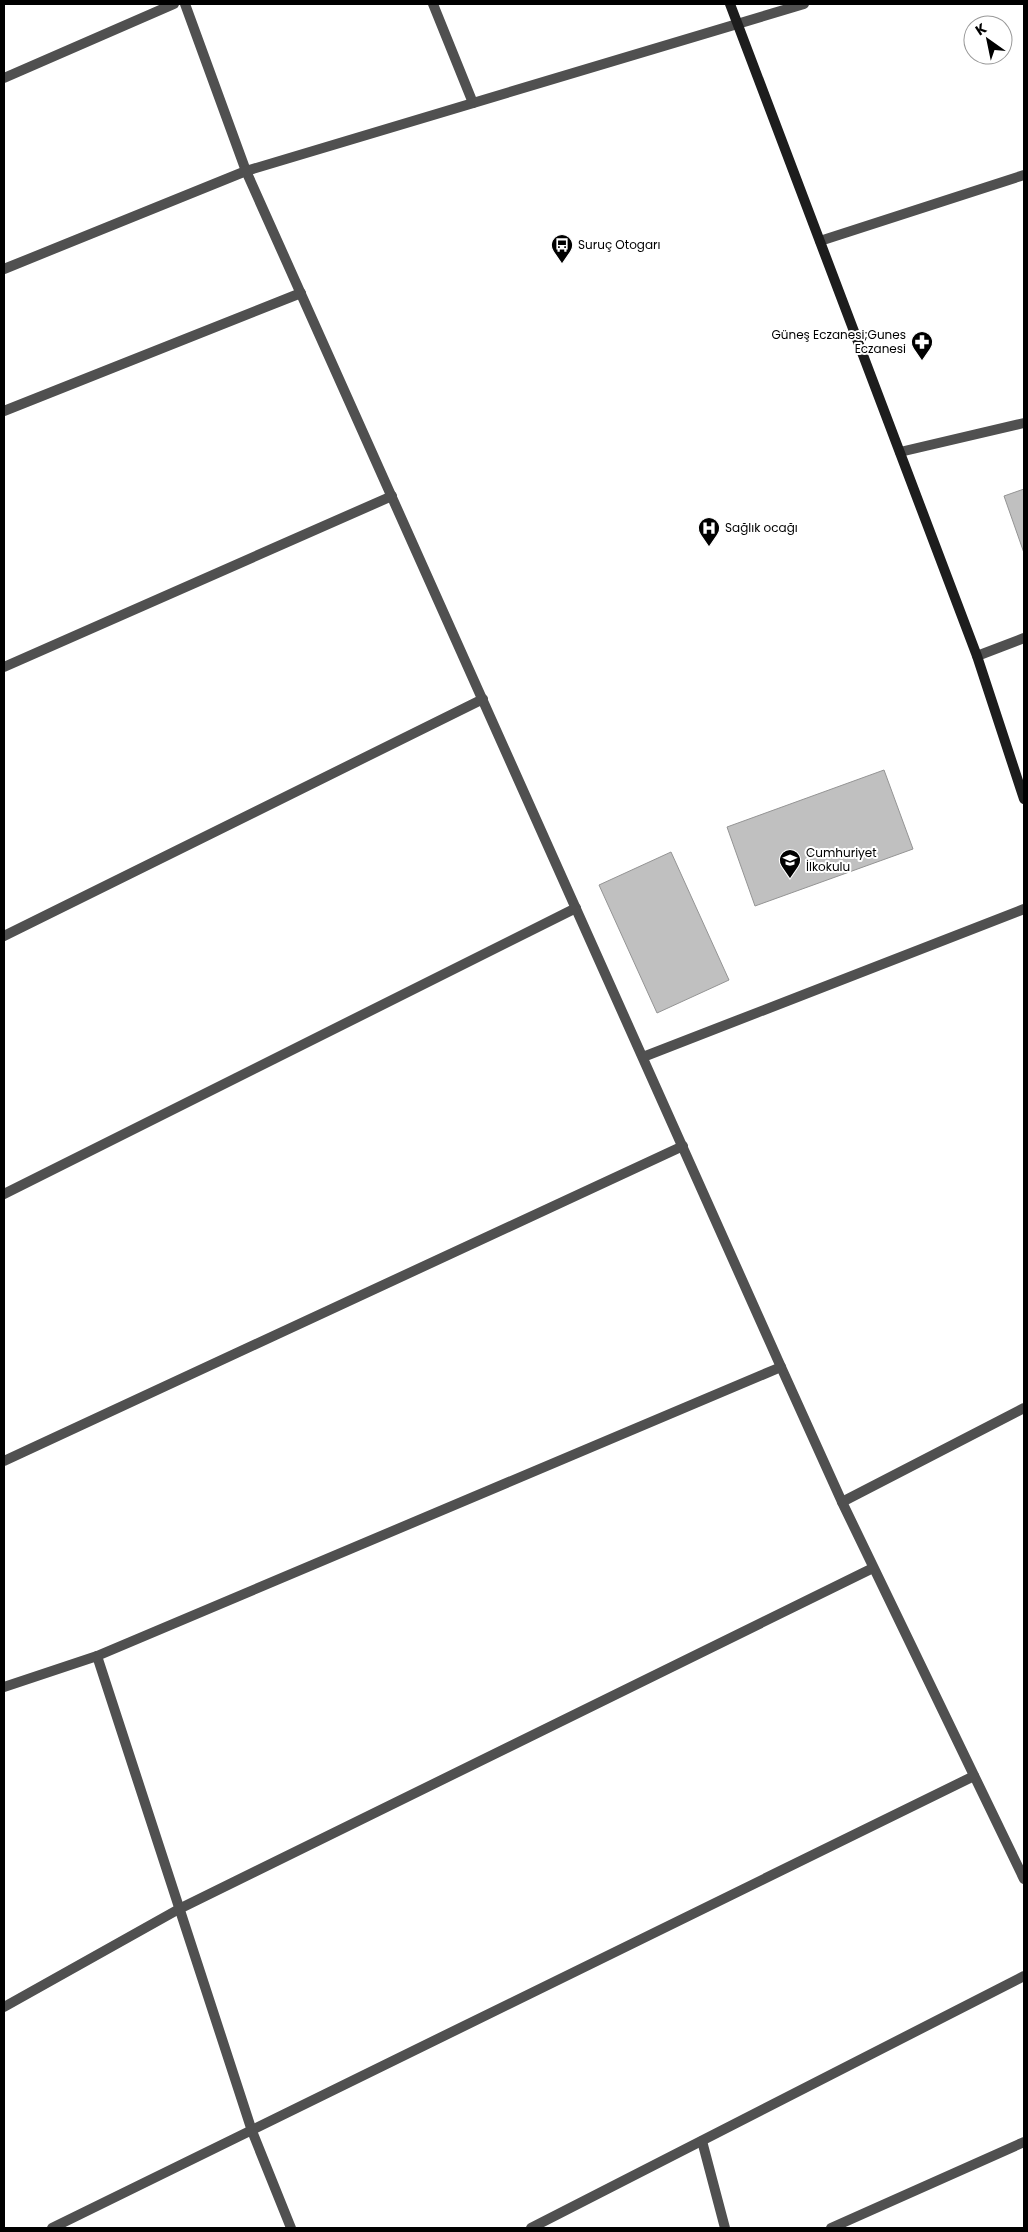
<svg xmlns="http://www.w3.org/2000/svg" width="1028" height="2232" viewBox="0 0 1028 2232" font-family="Poppins,sans-serif">
<rect width="100%" height="100%" fill="#fff"/>
<!-- building -->
<g fill="#c0c0c0" stroke="#949494">
<polygon points="1024,489 1024,553 1004,496"/>
<polygon points="884,770 913,849 755,906 727,827"/>
<polygon points="671,852 729,980 657,1013 599,885"/>
</g>
<g fill="none" stroke-linecap="round" stroke-linejoin="round">
<!-- minor -->
<g stroke="#505050" stroke-width="10">
<polyline points="185,4 246,171 781,1367 842,1502 1024,1879"/>
<polyline points="433,4 473,103"/>
<polyline points="4,78 174,4"/>
<polyline points="820,241 1024,175"/>
<polyline points="4,269 246,171 804,4"/>
<polyline points="4,411 301,293"/>
<polyline points="900,452 1024,423"/>
<polyline points="977,656 1024,638"/>
<polyline points="4,667 392,496"/>
<polyline points="4,936 483,699"/>
<polyline points="643,1057 1024,909"/>
<polyline points="4,1194 576,908"/>
<polyline points="4,1461 683,1146"/>
<polyline points="842,1502 1024,1408"/>
<polyline points="97,1656 252,2131 291,2228"/>
<polyline points="4,1687 97,1656 781,1367"/>
<polyline points="4,2007 179,1909 873,1568"/>
<polyline points="702,2141 725,2228"/>
<polyline points="52,2228 974,1776"/>
<polyline points="531,2228 1024,1976"/>
<polyline points="831,2228 1024,2142"/>
</g>
<!-- secondary -->
<polyline stroke="#1d1d1d" stroke-width="10" points="730,4 977,656 1024,799"/>
</g>
<!-- icons -->
<defs>
<g id="bus-pin" transform="scale(1.125)"><path d="M0 17L-7.5 6A9.5 9.5 0 1 1 7.5 6Z" fill="#000" stroke="#fff"/><path d="M-5-6H5V4H4V6H2V4H-2V6H-4V4H-5ZM-3.5-4V0h7V-4ZM-3.5 1.2v1.5H-2V1.2ZM2 1.2v1.5H3.5V1.2Z" fill="#fff"/></g>
<g id="pharmacy-pin" transform="scale(1.125)"><path d="M0 17L-7.5 6A9.5 9.5 0 1 1 7.5 6Z" fill="#000" stroke="#fff"/><path d="M-2-6h4v4h4v4h-4v4h-4v-4h-4v-4h4Z" fill="#fff"/></g>
<g id="hospital-pin" transform="scale(1.125)"><path d="M0 17L-7.5 6A9.5 9.5 0 1 1 7.5 6Z" fill="#000" stroke="#fff"/><path d="M-5-5h3v3.5h4V-5h3V5h-3V1.5h-4V5h-3Z" fill="#fff"/></g>
<g id="school-pin" transform="scale(1.125)"><path d="M0 17L-7.5 6A9.5 9.5 0 1 1 7.5 6Z" fill="#000" stroke="#fff"/><path d="M0-5L7-2L0 1L-7-2ZM-4 1L0 2.5L4 1V4Q0 6-4 4Z" fill="#fff"/></g>
</defs>
<g fill-rule="evenodd">
<use href="#bus-pin" x="562" y="245"/>
<use href="#pharmacy-pin" x="922" y="342"/>
<use href="#hospital-pin" x="709" y="528"/>
<use href="#school-pin" x="790" y="860"/>
</g>
<g text-anchor="middle" stroke-width="4" stroke-linejoin="round" paint-order="stroke">
<!-- poi labels -->
<g font-size="12" fill="#000" stroke="#fff" text-anchor="start">
<text x="578" y="249">Suruç Otogarı</text>
<text x="906" y="339" text-anchor="end">Güneş Eczanesi;Gunes<tspan x="906" dy="14">Eczanesi</tspan></text>
<text x="725" y="532">Sağlık ocağı</text>
<text x="806" y="857">Cumhuriyet<tspan x="806" dy="14">İlkokulu</tspan></text>
</g>
</g>
<!-- border -->
<rect width="1028" height="2232" fill="none" stroke="#000000" stroke-width="10"/>
<!-- north arrow -->
<g transform="translate(988 40) rotate(327)"><circle r="24" fill="#ffffff" stroke="#999999"/>
<path d="M0-4L9 19L0 12L-9 19Z" fill="#000000"/>
<text y="-8" font-size="14" font-weight="bold" text-anchor="middle" fill="#000000">K</text>
</g>
</svg>
